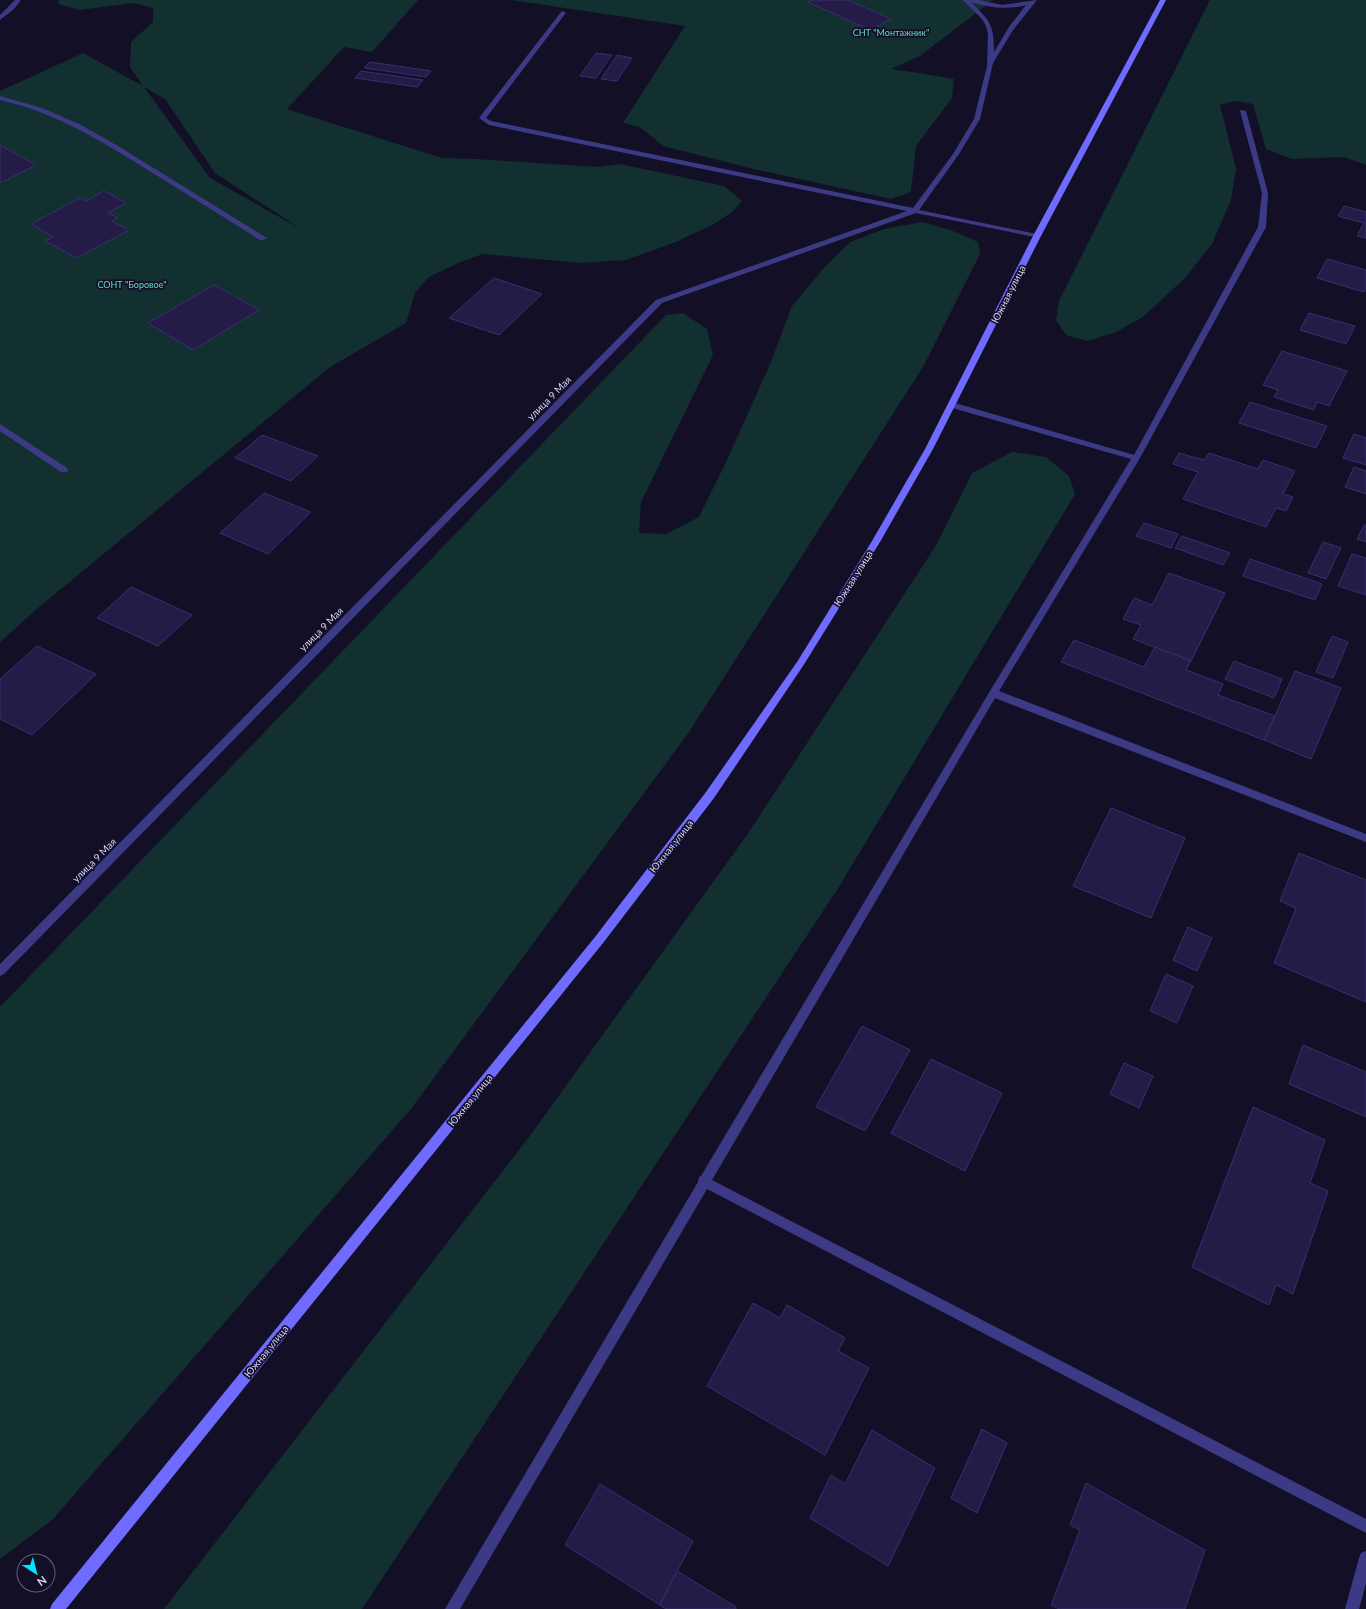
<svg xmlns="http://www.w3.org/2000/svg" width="1366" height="1609" viewBox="0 0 1366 1609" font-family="Lato,sans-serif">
<rect width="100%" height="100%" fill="#130f26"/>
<!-- green -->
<g fill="#12302f" fill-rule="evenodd">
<path d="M59 0H418L372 52 344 47 287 109 442 158 477 159 597 167 620 164 724 186 742 201 732 212 714 224 676 242 626 260 580 263 483 254 458 263 429 277 415 293 406 323 330 367 38 608 0 642V91L83 53 143 86 130 67 131 42 153 22V8L133 3 80 10 58 4ZM144 87 165 99 215 173 301 229 210 178Z"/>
<polygon points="511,0 993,0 920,56 891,69 919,73 954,79 952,98 916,146 911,192 891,199 754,169 663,146 640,127 623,123 685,26"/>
<polygon points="1210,0 1366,0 1366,165 1344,157 1292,159 1266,149 1253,104 1235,101 1220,105 1236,169 1231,200 1212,244 1185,278 1143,317 1116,332 1088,341 1066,335 1056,320 1059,301"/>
<polygon points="923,222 953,231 978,242 980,254 923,367 689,732 411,1109 52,1520 0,1559 0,1007 666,315 683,313 707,329 713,355 641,502 639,533 666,534 699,517 727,460 771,362 792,306 822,270 850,242 884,229"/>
<polygon points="1012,452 1046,457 1069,476 1075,494 837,890 362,1609 164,1609 529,1137 747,835 937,544 972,473"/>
</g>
<!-- building -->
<g fill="#241b47" stroke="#3b2d73">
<polygon points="813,0 848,0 891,19 870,30 808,2"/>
<polygon points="596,53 612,55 596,78 580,76"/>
<polygon points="617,55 632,58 617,81 601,79"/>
<polygon points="370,62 431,71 426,77 364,68"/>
<polygon points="361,71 423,80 417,87 355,78"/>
<polygon points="0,145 36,165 0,183"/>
<polygon points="104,191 126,203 108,213 118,218 112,221 129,230 77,258 45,241 53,237 31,224 80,198 86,201"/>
<polygon points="1344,206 1366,212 1366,238 1357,236 1364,223 1338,216"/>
<polygon points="1327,259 1366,270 1366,287 1364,292 1317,278"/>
<polygon points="494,278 542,294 499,335 449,318"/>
<polygon points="214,285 259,310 193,350 148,323"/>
<polygon points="1309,313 1355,326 1346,344 1300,330"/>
<polygon points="1282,351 1347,371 1329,406 1317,402 1314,410 1274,397 1278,390 1263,385"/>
<polygon points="1250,402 1327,426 1316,448 1239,423"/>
<polygon points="1354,434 1366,438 1366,465 1343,458"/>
<polygon points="262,435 318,456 291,481 235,458"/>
<polygon points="1179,453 1204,460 1209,453 1258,469 1263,460 1295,471 1283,494 1293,497 1286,511 1276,508 1266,527 1183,499 1198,472 1173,464"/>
<polygon points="1354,467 1366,471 1366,494 1345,487"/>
<polygon points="264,493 311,512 268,554 220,533"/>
<polygon points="1144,523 1178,534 1171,548 1136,536"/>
<polygon points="1364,525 1366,525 1366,542 1357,539"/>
<polygon points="1182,536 1230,553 1223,565 1175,548"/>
<polygon points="1323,542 1341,548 1326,579 1308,573"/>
<polygon points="1352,554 1366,558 1366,595 1338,586"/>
<polygon points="1250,559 1322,584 1315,600 1243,576"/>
<polygon points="1169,573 1225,593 1191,661 1133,639 1141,625 1123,619 1134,598 1152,605"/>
<polygon points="131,587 192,615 158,646 97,618"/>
<polygon points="1332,636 1348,642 1333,678 1316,672"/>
<polygon points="1074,640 1144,667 1155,647 1191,661 1186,670 1223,684 1218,695 1275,716 1264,740 1061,662"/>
<polygon points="37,646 96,674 32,735 0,719 0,679"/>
<polygon points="1234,661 1282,679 1274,698 1225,679"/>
<polygon points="1295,671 1341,688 1311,759 1264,740"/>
<polygon points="1111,808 1185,838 1151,918 1073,886"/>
<polygon points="1299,853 1366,880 1366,1002 1274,963 1296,908 1280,901"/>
<polygon points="1188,927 1212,938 1197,971 1173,960"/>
<polygon points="1166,974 1193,986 1177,1023 1150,1011"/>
<polygon points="862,1026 910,1050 865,1131 816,1107"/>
<polygon points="1303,1045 1366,1072 1366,1117 1289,1084"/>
<polygon points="931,1059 1002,1093 965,1171 891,1133"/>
<polygon points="1124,1063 1153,1076 1139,1108 1110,1094"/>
<polygon points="1253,1107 1325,1140 1310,1183 1328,1191 1293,1294 1276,1285 1269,1305 1192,1267"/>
<polygon points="753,1303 780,1318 787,1305 845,1338 838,1351 869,1368 825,1455 707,1386"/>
<polygon points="982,1429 1007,1443 977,1513 951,1498"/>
<polygon points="872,1430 935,1468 888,1566 810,1518 831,1475 845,1484"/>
<polygon points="1086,1483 1205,1550 1185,1609 1059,1609 1051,1605 1080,1530 1070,1525"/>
<polygon points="600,1484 693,1541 660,1605 565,1545"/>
<polygon points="677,1571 736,1607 736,1609 666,1609 660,1605"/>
</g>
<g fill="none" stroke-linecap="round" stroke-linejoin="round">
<!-- service -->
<g fill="#3d3a85" fill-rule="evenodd">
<polygon points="15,0 21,0 14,9 0,20 0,15"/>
<path d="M963 0H978L1002 5 1037 0 1013 30 993 63 980 119 959 154 919 210 1037 234H1040V238L916 213 659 304 655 302 656 300 907 211 489 125 479 118 561 12 563 11 566 13 565 14 486 118 491 121 913 208 953 154 974 119 987 66 988 35 986 26 982 19ZM971 2C990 8 1007 10 1026 5L1009 27 994 52C994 24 990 21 971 2Z"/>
<path d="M0 96 42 108 81 125 118 146 267 238 263 240H260C226 218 191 197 156 175 106 144 58 113 0 100Z"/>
<polygon points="1241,110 1246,111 1268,193 1266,227 1140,458 999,691 1366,834 1366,842 995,698 712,1180 1366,1519 1366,1533 707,1189 460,1609 445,1609 698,1182 699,1177 701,1176 990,691 1131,459 949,407 948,405 952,402 955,403 1134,455 1258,227 1262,193 1240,111"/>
<polygon points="0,424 67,468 68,470 67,472 61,472 0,431"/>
</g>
<!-- minor -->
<g fill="#3d3a85" fill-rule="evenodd">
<polygon points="656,300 659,300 663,302 4,974 0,976 0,964"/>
<polygon points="1366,1551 1366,1583 1359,1609 1345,1609 1359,1558 1361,1553"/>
</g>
<!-- secondary -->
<polygon fill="#6f6bff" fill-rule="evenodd" points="1160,0 1166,0 1041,236 933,449 880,542 803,666 714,798 603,943 66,1609 50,1609 52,1604 595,937 706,792 797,662 872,541 925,449 1033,236"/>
</g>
<g text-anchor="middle" stroke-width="3.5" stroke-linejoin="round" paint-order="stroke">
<!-- far-park labels -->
<g font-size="9" fill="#5fe0c0" stroke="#130f26">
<text x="891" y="36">СНТ "Монтажник"</text>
<text x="132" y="288">СОНТ "Боровое"</text>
</g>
<!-- street labels -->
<g font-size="10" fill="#d9d4ff" stroke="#130f26">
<text transform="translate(1008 294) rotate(-63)" y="4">Южная улица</text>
<text transform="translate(549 398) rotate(-45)" y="4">улица 9 Мая</text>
<text transform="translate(853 578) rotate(-58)" y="4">Южная улица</text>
<text transform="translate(321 629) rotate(-45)" y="4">улица 9 Мая</text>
<text transform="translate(671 846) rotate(-52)" y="4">Южная улица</text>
<text transform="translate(94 860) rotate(-45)" y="4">улица 9 Мая</text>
<text transform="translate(470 1100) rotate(-51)" y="4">Южная улица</text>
<text transform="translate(266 1351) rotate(-51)" y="4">Южная улица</text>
</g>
</g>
<!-- north arrow -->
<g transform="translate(36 1573) rotate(144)"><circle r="19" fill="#130f26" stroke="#625e7d"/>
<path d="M0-3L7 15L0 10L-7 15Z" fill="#00e5ff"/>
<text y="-6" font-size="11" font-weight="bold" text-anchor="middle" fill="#d9d4ff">N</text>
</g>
</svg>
